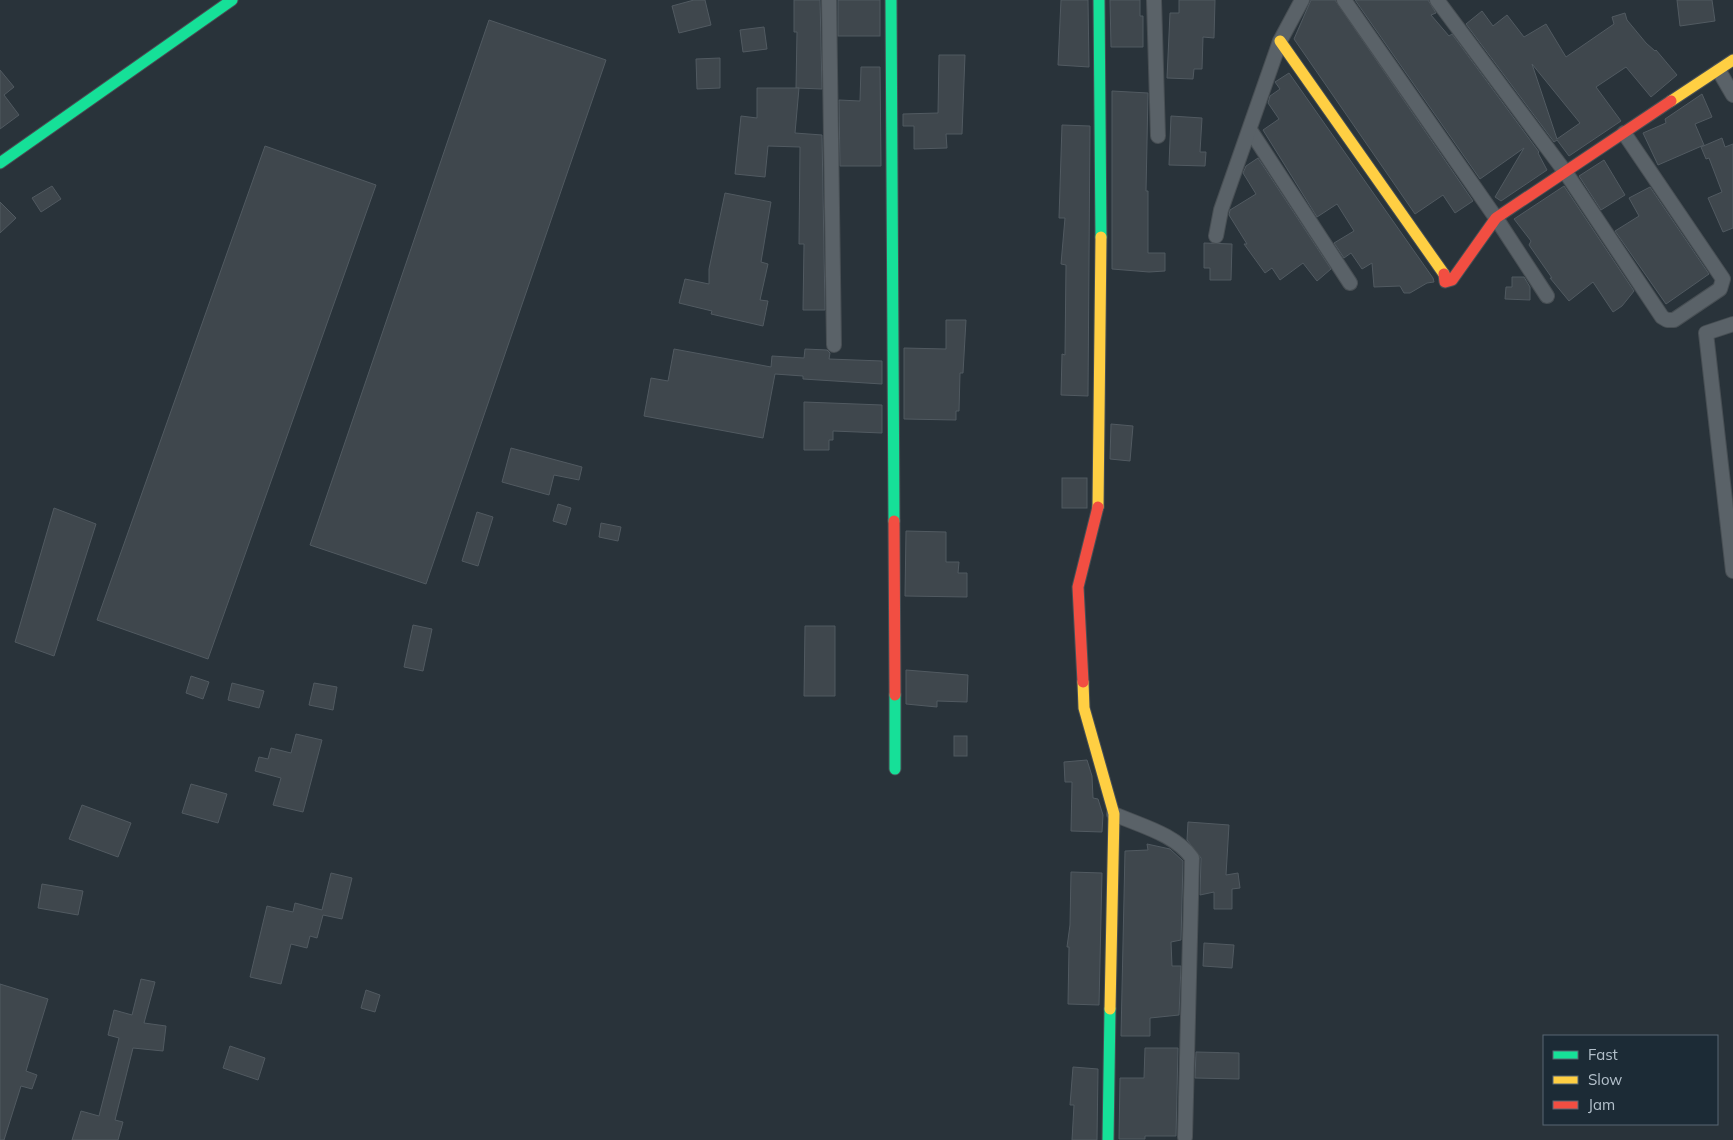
<svg xmlns="http://www.w3.org/2000/svg" width="1733" height="1140" viewBox="0 0 1733 1140" font-family="Mulish,sans-serif">
<rect width="100%" height="100%" fill="#29333a"/>
<!-- building -->
<g fill="#3f474d" stroke="#515a61" fill-rule="evenodd">
<polygon points="694,0 705,0 711,25 679,33 672,6"/>
<polygon points="794,0 820,0 822,89 796,88 797,32 794,32"/>
<rect x="838" y="0" width="42" height="36"/>
<polygon points="1061,0 1088,0 1089,67 1058,65"/>
<polygon points="1110,0 1140,0 1140,16 1143,16 1143,47 1111,47"/>
<polygon points="1179,0 1215,0 1214,38 1203,37 1202,69 1194,69 1193,79 1167,78 1170,13 1179,13"/>
<polygon points="1311,0 1335,0 1473,201 1455,213 1443,195 1415,214 1294,39"/>
<polygon points="1355,0 1428,0 1436,13 1431,15 1449,36 1452,34 1539,152 1538,153 1547,170 1501,201 1495,197 1524,148 1480,179"/>
<polygon points="1677,0 1712,0 1715,21 1680,26"/>
<path d="M1482 11 1493 26 1507 15 1524 37 1546 24 1566 57 1614 24 1612 17 1625 13 1627 20 1646 43 1655 51 1656 50 1677 75 1651 97 1626 67 1596 87 1621 121 1569 156 1557 140 1554 142 1466 24ZM1532 64 1580 123 1557 139Z"/>
<polygon points="489,20 606,60 426,584 310,545"/>
<polygon points="764,27 767,49 743,52 740,30"/>
<polygon points="939,55 965,55 962,134 946,134 947,148 914,149 914,126 903,126 903,114 938,113"/>
<polygon points="720,58 720,88 697,89 696,59"/>
<polygon points="861,67 880,67 881,166 840,166 839,100 860,101"/>
<polygon points="0,70 14,87 4,95 19,115 0,129"/>
<polygon points="1289,73 1433,278 1434,282 1427,283 1410,293 1404,293 1400,286 1374,287 1372,263 1362,269 1351,253 1344,258 1334,243 1354,231 1337,204 1317,217 1263,130 1279,119 1268,103 1270,96 1280,89 1275,82"/>
<polygon points="757,88 799,88 795,133 822,135 825,310 803,310 804,244 799,244 800,147 768,146 765,177 735,174 741,116 757,118"/>
<polygon points="1112,91 1148,93 1146,191 1148,191 1148,253 1165,253 1165,271 1149,272 1112,269"/>
<polygon points="1702,94 1712,117 1695,124 1704,145 1658,165 1643,133 1666,123 1665,119"/>
<polygon points="1171,116 1202,118 1200,152 1206,152 1205,166 1169,165"/>
<polygon points="1062,125 1090,126 1088,396 1061,395 1062,354 1065,355 1066,265 1061,264 1065,218 1059,218"/>
<polygon points="1722,138 1725,147 1733,144 1733,228 1723,232 1708,198 1722,192 1709,158 1706,159 1701,147"/>
<polygon points="265,146 376,185 208,659 97,620"/>
<polygon points="1258,158 1331,269 1317,281 1303,263 1280,280 1272,268 1265,273 1244,244 1247,244 1229,215 1230,210 1256,194 1243,173 1246,166"/>
<polygon points="1604,160 1625,195 1601,210 1579,176"/>
<polygon points="52,186 61,199 41,212 32,198"/>
<polygon points="1564,186 1634,291 1622,306 1613,312 1593,282 1569,301 1550,278 1552,278 1529,245 1531,241 1514,219"/>
<polygon points="1650,187 1709,274 1666,304 1615,231 1639,216 1629,198"/>
<polygon points="725,193 771,202 761,262 768,264 760,300 768,301 763,326 711,314 712,311 679,303 685,279 709,284 709,269"/>
<polygon points="0,202 16,218 0,233"/>
<polygon points="1204,243 1232,244 1231,280 1210,280 1210,268 1204,268"/>
<polygon points="1512,277 1524,277 1530,287 1530,300 1505,299 1506,287 1512,287"/>
<polygon points="946,320 966,320 963,373 960,373 959,411 956,411 956,420 904,419 904,348 946,349"/>
<polygon points="674,349 771,367 772,356 804,358 805,349 827,350 830,353 829,359 882,361 882,384 803,379 803,376 775,374 763,438 644,416 651,378 668,381"/>
<polygon points="804,402 882,405 882,433 833,431 833,440 829,440 829,450 804,450"/>
<polygon points="1111,424 1133,426 1130,461 1110,459"/>
<polygon points="511,448 582,467 579,480 554,475 549,495 502,482"/>
<rect x="1062" y="478" width="25" height="30"/>
<polygon points="558,504 571,508 566,525 553,521"/>
<polygon points="54,508 96,524 54,656 15,642"/>
<polygon points="477,512 493,517 478,566 462,561"/>
<polygon points="601,523 621,527 618,541 599,537"/>
<polygon points="906,531 946,532 946,562 959,562 958,573 967,573 967,597 905,596"/>
<polygon points="413,625 432,629 423,671 404,667"/>
<polygon points="805,626 835,626 835,696 804,696"/>
<polygon points="906,670 968,675 967,702 937,701 937,707 906,704"/>
<polygon points="191,676 209,682 203,699 186,693"/>
<polygon points="232,683 264,691 259,708 228,700"/>
<polygon points="314,683 337,687 333,710 309,705"/>
<polygon points="296,734 322,740 303,812 273,805 281,778 255,771 259,757 268,759 271,748 291,753"/>
<rect x="954" y="736" width="13" height="20"/>
<polygon points="1087,760 1092,776 1093,798 1098,799 1103,815 1102,832 1071,831 1072,782 1065,782 1064,762"/>
<polygon points="191,784 227,794 218,823 182,813"/>
<polygon points="82,805 131,823 118,857 69,839"/>
<polygon points="1188,822 1229,825 1226,875 1238,873 1240,888 1232,889 1232,909 1214,909 1214,892 1200,895 1201,858 1187,840"/>
<polygon points="1147,844 1170,849 1183,861 1181,940 1171,942 1172,966 1181,966 1179,1015 1150,1018 1150,1036 1121,1036 1125,851 1148,850"/>
<polygon points="1071,872 1102,873 1099,1005 1068,1004 1069,947 1067,947 1070,925"/>
<polygon points="331,873 352,878 342,919 323,915 317,938 310,936 307,948 291,944 281,984 250,977 267,906 293,912 295,903 322,910"/>
<polygon points="42,884 83,891 78,915 38,908"/>
<polygon points="1204,943 1234,945 1232,968 1203,966"/>
<polygon points="141,979 155,982 144,1023 166,1026 163,1051 133,1048 115,1120 123,1122 118,1140 72,1140 81,1111 99,1116 119,1038 108,1035 114,1010 132,1015"/>
<polygon points="0,984 48,999 26,1071 37,1075 32,1089 21,1086 4,1140 0,1140"/>
<polygon points="366,990 380,995 375,1012 361,1008"/>
<polygon points="230,1046 265,1058 258,1080 223,1068"/>
<polygon points="1145,1048 1178,1048 1176,1136 1145,1136 1145,1139 1119,1139 1120,1078 1144,1078"/>
<polygon points="1196,1052 1239,1053 1239,1079 1195,1078"/>
<polygon points="1073,1067 1098,1069 1097,1140 1072,1140 1074,1105 1070,1105"/>
</g>
<g fill="none" stroke-linecap="round" stroke-linejoin="round">
<!-- street casing -->
<g stroke="#484f54" stroke-width="16">
<g id="street">
<polyline points="829,0 834,345"/>
<polyline points="1154,0 1158,136"/>
<polyline points="1344,0 1496,218 1547,296"/>
<polyline points="1437,0 1566,173 1662,317 1667,320 1674,320 1720,289 1723,279 1624,133"/>
<polyline points="1719,71 1733,95"/>
<polyline points="1250,130 1350,283"/>
<polyline points="1216,236 1221,210 1280,41 1302,0"/>
<polyline points="1733,324 1706,333 1733,571"/>
<path d="M1114 814C1141 826 1175 834 1192 858L1185 1137"/>
</g>
</g>
<!-- fast casing -->
<g stroke="#484f54" stroke-width="13">
<g id="fast">
<polyline points="891,0 894,521"/>
<polyline points="1099,0 1101,237"/>
<polyline points="0,163 232,0"/>
<polyline points="895,695 895,769"/>
<polyline points="1108,1140 1110,1009"/>
</g>
</g>
<!-- slow casing -->
<g stroke="#484f54" stroke-width="13">
<g id="slow">
<polyline points="1280,41 1444,274"/>
<polyline points="1671,101 1733,60"/>
<polyline points="1098,507 1101,237"/>
<polyline points="1083,682 1084,708 1114,814 1110,1009"/>
</g>
</g>
<!-- jam casing -->
<g stroke="#484f54" stroke-width="13">
<g id="jam">
<polyline points="1444,274 1445,282 1452,280 1496,218 1671,101"/>
<polyline points="894,521 895,695"/>
<polyline points="1083,682 1078,587 1098,507"/>
</g>
</g>
<!-- street -->
<use href="#street" stroke="#5a6268" stroke-width="14"/>
<!-- fast -->
<use href="#fast" stroke="#16e098" stroke-width="11"/>
<!-- slow -->
<use href="#slow" stroke="#ffcf43" stroke-width="11"/>
<!-- jam -->
<use href="#jam" stroke="#f24e42" stroke-width="11"/>
</g>
<!-- legend -->
<rect x="1543" y="1035" width="175" height="90" fill="#1c2b36" stroke="#586772"/>
<rect x="1553" y="1051" width="25" height="8" fill="#16e098" stroke="#586772"/>
<text x="1588" y="1060" font-size="15" fill="#b3c0cb">Fast</text>
<rect x="1553" y="1076" width="25" height="8" fill="#ffcf43" stroke="#586772"/>
<text x="1588" y="1085" font-size="15" fill="#b3c0cb">Slow</text>
<rect x="1553" y="1101" width="25" height="8" fill="#f24e42" stroke="#586772"/>
<text x="1588" y="1110" font-size="15" fill="#b3c0cb">Jam</text>
</svg>
